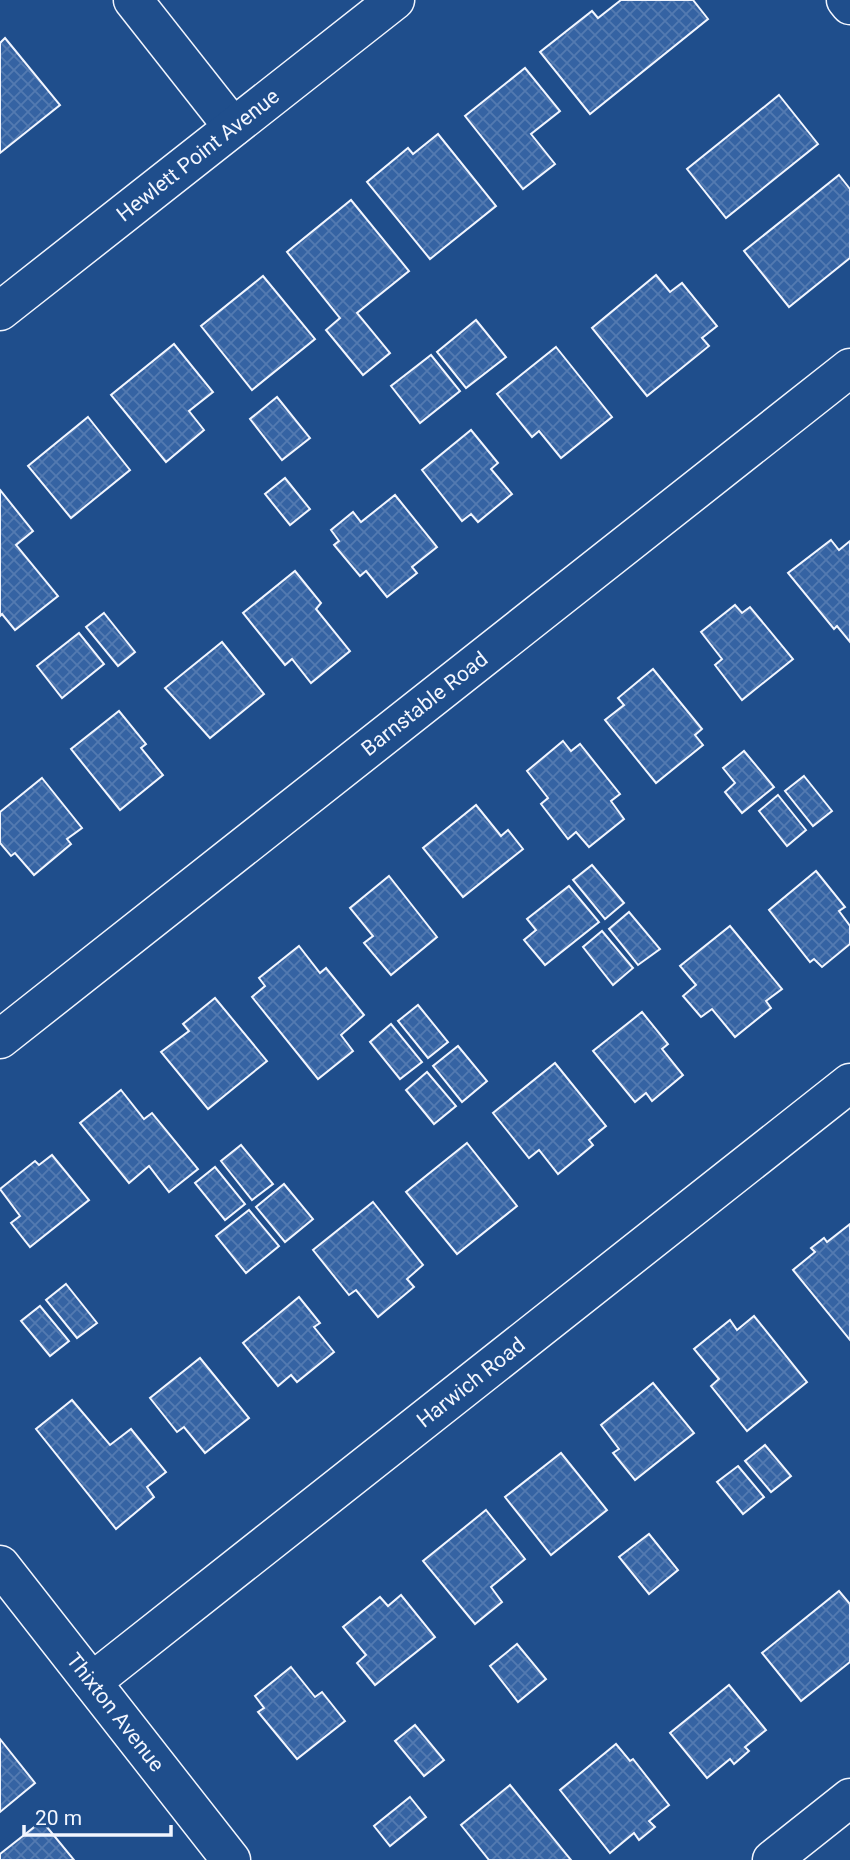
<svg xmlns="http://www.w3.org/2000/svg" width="850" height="1860" viewBox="0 0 850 1860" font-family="Roboto,sans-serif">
<defs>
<pattern id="building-cross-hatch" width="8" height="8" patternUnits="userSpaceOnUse" patternTransform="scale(1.75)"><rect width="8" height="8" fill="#3563a3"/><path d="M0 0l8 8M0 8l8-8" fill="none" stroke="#537ab1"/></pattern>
</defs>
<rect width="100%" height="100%" fill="#1f4e8c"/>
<!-- building -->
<g fill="url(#building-cross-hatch)" stroke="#f2f6ff" stroke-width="2">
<polygon points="621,0 693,0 708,19 590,114 540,52 592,11 598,18"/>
<polygon points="5,38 60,105 0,153 0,43"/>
<polygon points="525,68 560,111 531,134 555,164 523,189 465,116"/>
<polygon points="779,95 818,144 726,218 687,169"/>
<polygon points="438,134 496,206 430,259 367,182 408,148 413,154"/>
<polygon points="839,175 850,189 850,258 789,307 744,251"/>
<polygon points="351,200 409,271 357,313 390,353 363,375 326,330 340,318 287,252"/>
<polygon points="656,275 670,292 682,283 717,326 702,338 709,346 647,396 592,328"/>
<polygon points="263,276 315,339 252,390 201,326"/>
<polygon points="476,320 506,357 466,388 437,352"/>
<polygon points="174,344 213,392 189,411 204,430 166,462 111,395"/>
<polygon points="556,347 612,417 561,458 539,431 532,437 497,394"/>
<polygon points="431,355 460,391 420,423 391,386"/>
<polygon points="277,397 310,438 282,460 250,419"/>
<polygon points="88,417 130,470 71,518 28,466"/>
<polygon points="471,430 498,463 491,469 512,494 478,522 471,514 462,521 422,470"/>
<polygon points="285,478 310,509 290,525 265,494"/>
<polygon points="0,490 33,531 16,545 58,596 15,630 2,614 0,616"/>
<polygon points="395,495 437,547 412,567 417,573 387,597 366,571 360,576 334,545 339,541 331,530 353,512 361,522"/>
<polygon points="831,540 839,550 850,541 850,642 837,626 834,629 788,573"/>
<polygon points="295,571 321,603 316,609 350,651 311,683 292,659 285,665 243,613"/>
<polygon points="735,605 742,613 750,607 793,659 742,700 715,665 722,659 701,632"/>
<polygon points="104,613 135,652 118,666 86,627"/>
<polygon points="79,633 104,664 62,698 37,666"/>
<polygon points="222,642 264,694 210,738 165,688"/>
<polygon points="653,669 702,729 695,735 703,745 656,783 605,720 624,705 618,698"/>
<polygon points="119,711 146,744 141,748 163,775 120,810 71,749"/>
<polygon points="563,741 571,751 580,744 620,794 611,801 624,819 589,847 576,832 568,839 541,804 548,798 527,771"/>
<polygon points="744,751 774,787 742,813 725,792 735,783 723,768"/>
<polygon points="804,776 832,811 813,826 785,791"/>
<polygon points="42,778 82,828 67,839 71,844 34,875 15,853 11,856 0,843 0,812"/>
<polygon points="778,795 806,830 787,846 759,811"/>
<polygon points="476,805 501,836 508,830 523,849 463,897 423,848"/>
<polygon points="592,865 624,903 605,919 573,880"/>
<polygon points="816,871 845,907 839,911 850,926 850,944 822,967 814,959 810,962 769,910"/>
<polygon points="389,876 437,937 391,975 364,943 373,936 350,908"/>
<polygon points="569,886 599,922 545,965 524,940 536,930 527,919"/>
<polygon points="629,912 660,949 638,965 609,929"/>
<polygon points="730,926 782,989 766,1001 771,1008 735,1037 712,1009 701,1017 683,996 696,985 680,966"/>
<polygon points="602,931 633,968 613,985 583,947"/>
<polygon points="299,946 320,973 326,968 364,1015 341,1035 353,1051 318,1079 252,997 265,986 259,978"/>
<polygon points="215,998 267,1061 208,1109 161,1052 189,1031 183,1024"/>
<polygon points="418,1005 448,1042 428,1058 398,1021"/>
<polygon points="642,1012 668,1044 662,1049 683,1075 652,1101 646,1093 635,1102 593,1051"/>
<polygon points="391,1024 422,1062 400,1079 370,1042"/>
<polygon points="458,1046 487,1081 462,1102 433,1066"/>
<polygon points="555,1063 606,1126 589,1140 593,1145 558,1174 539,1150 529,1158 493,1113"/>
<polygon points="427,1072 456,1106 434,1124 406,1090"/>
<polygon points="121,1090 144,1119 152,1113 198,1169 169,1192 149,1166 129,1183 80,1123"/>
<polygon points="467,1143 517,1206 457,1254 406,1192"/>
<polygon points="241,1145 273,1184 252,1200 221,1161"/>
<polygon points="52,1155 89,1200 30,1247 11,1223 20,1216 0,1189 35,1161 39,1165"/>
<polygon points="215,1167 245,1204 225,1220 195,1183"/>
<polygon points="284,1184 313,1219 285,1242 256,1207"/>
<polygon points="373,1202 423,1265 407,1279 414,1287 378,1317 356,1290 349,1295 313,1250"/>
<polygon points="249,1210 279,1246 246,1273 216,1236"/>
<polygon points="850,1224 850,1340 793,1270 815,1252 811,1248 824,1238 827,1242"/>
<polygon points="66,1284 97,1323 77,1338 46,1300"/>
<polygon points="299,1297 320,1323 314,1327 334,1352 297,1382 291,1375 278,1386 243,1343"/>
<polygon points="40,1306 69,1341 50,1356 21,1321"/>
<polygon points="754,1316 807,1382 747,1431 711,1386 719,1379 694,1349 730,1320 737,1330"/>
<polygon points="200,1358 249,1418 205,1453 184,1427 177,1432 150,1398"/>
<polygon points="653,1383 694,1433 635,1480 613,1453 619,1449 601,1425"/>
<polygon points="72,1400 110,1445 131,1429 166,1472 147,1487 154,1497 116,1529 36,1429"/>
<polygon points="765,1445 791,1476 771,1492 745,1461"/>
<polygon points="561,1453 607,1510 551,1555 505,1497"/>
<polygon points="738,1466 764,1497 743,1514 717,1482"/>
<polygon points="486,1510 525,1559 491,1587 502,1602 475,1624 423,1561"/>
<polygon points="649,1534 678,1570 649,1594 619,1557"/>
<polygon points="839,1591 850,1604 850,1662 801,1701 762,1653"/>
<polygon points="401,1595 435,1637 375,1685 357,1663 366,1655 343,1627 380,1597 388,1606"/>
<polygon points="517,1644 546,1679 518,1702 490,1666"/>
<polygon points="291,1667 315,1697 322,1692 345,1721 297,1759 258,1712 264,1708 255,1696"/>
<polygon points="729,1685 766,1730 745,1747 749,1751 734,1764 730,1759 707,1778 670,1733"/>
<polygon points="415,1725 444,1760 424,1776 395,1741"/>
<polygon points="0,1739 35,1783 0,1812"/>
<polygon points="616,1744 630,1761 633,1759 669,1805 649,1821 655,1827 639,1840 634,1833 610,1853 560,1790"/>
<polygon points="510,1785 571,1860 489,1860 461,1825"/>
<polygon points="410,1797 426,1817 390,1846 374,1826"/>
<polygon points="42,1821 74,1860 0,1860 0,1854"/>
</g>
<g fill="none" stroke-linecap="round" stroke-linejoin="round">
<!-- minor casing -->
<g stroke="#f2f6ff" stroke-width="41">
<g id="minor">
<polyline points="133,0 233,127"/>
<polyline points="846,0 850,5"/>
<path id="s1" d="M0 311 395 0"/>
<path id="s2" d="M0 1039 850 368"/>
<path id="s3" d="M0 1565 231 1860"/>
<path id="s4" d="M92 1682 850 1083"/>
<polyline points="772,1860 850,1798"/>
</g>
</g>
<!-- minor -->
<use href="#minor" stroke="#1f4e8c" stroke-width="38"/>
</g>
<g text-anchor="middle" stroke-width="5" stroke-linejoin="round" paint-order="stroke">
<!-- street labels -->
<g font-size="21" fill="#f2f6ff" stroke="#1f4e8c">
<text dy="7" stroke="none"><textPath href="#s1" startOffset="252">Hewlett Point Avenue</textPath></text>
<text dy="7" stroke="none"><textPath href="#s2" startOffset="541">Barnstable Road</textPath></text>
<text dy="7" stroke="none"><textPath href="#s4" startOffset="483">Harwich Road</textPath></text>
<text dy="7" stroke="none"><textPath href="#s3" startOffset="187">Thixton Avenue</textPath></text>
</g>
</g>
<!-- scale -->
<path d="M24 1825v10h147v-10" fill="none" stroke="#f2f6ff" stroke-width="3.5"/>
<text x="35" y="1825" font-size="21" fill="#f2f6ff" stroke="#1f4e8c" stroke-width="5" paint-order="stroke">20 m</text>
</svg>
